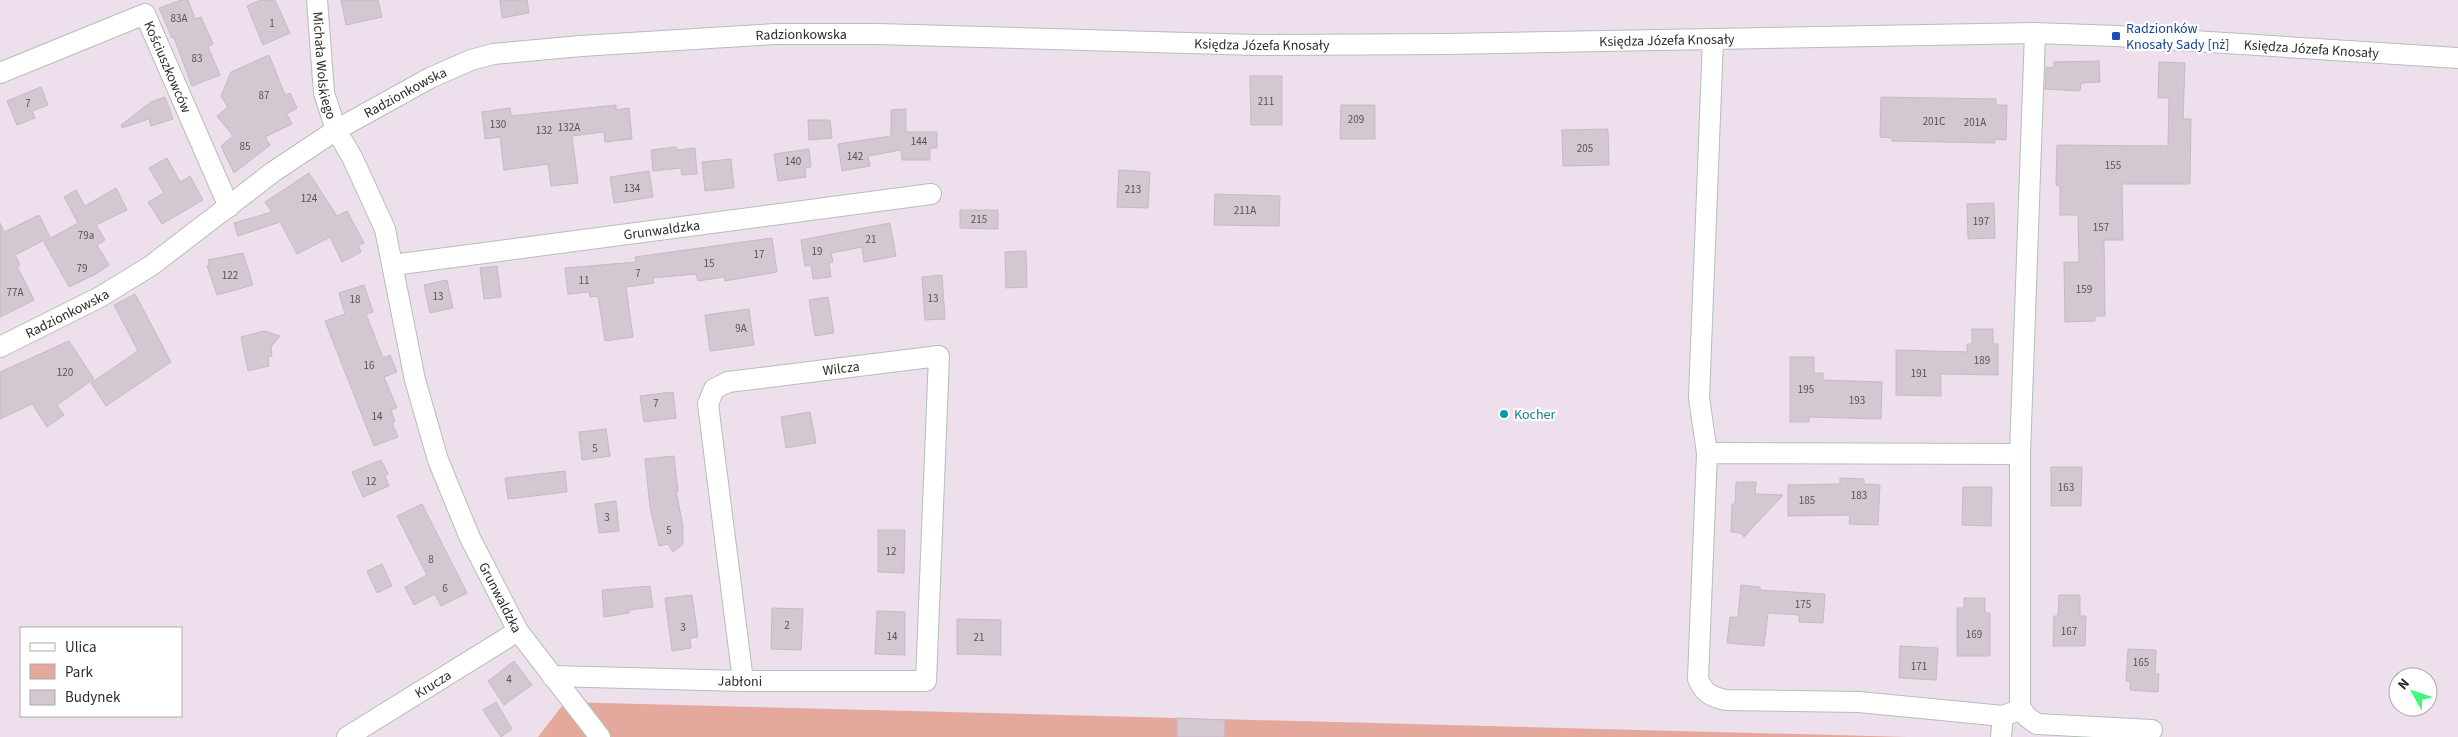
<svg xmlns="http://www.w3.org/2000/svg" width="2458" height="737" viewBox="0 0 2458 737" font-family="'Source Sans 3',sans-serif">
<rect width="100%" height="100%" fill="#eedfed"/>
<!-- green -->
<polygon fill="#e4a89c" points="565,702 1908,737 538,737"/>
<!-- building -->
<g fill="#d3c7d2" stroke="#c9b8c7">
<polygon points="181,0 188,0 195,19 201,17 213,44 208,47 220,75 192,86 174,38 172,38 159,8"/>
<polygon points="260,0 275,0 290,33 263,45 247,6"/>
<polygon points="341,0 378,0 382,17 346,25"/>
<polygon points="500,0 527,0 529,13 502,18"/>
<polygon points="269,55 285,95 290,93 297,108 287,114 292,124 265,137 270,145 234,173 221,146 233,136 217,116 228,107 221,96 231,72"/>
<polygon points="2099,61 2100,82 2081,83 2080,91 2045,89 2046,67 2054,68 2054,62"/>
<polygon points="2159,62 2185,63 2183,119 2191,119 2190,184 2122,184 2123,240 2104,240 2105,316 2095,316 2095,321 2065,322 2064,262 2079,262 2078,215 2060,215 2060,186 2056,185 2057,145 2168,146 2169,98 2158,98"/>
<polygon points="1250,76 1282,76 1282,125 1251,125"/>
<polygon points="41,87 48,105 32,111 35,118 17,125 7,101"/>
<polygon points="165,97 173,119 151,126 149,119 122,128 121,125 151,102"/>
<polygon points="1881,97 1996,99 1996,105 2007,105 2006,140 1995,139 1995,143 1892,141 1892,138 1880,137"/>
<polygon points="616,105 616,110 629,108 632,139 605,142 604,132 572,136 578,183 551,186 548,164 504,170 500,137 485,139 482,112 510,108 511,116"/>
<polygon points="1341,105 1375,105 1375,139 1340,139"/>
<polygon points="906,109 906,132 937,132 937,148 930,148 930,160 902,160 901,150 868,156 870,166 842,171 838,144 891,136 891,110"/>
<polygon points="808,120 830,120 832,138 809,140"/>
<polygon points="1608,129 1609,165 1563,166 1562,130"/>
<polygon points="676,147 677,150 695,148 697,174 682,175 681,168 653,171 651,150"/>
<polygon points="809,149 811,167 805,168 806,177 778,181 774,154"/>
<polygon points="167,158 180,182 190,176 203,200 162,224 148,202 164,193 149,168"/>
<polygon points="731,159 734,188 705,191 702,162"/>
<polygon points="1119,170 1150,172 1148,208 1117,207"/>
<polygon points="649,171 653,197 614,203 610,177"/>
<polygon points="309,173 337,216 347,211 364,243 358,245 361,252 342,262 330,237 297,254 280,222 238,236 234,223 272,212 265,202"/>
<polygon points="116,188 127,210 96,225 105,240 97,245 109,265 96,274 69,287 44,242 78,223 64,197 76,190 85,206"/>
<polygon points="1215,194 1280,196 1279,226 1214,225"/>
<polygon points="1994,203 1995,238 1968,239 1967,204"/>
<polygon points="960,210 998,210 998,229 960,228"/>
<polygon points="39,215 50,237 15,255 20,265 17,266 34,300 0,317 0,223 4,232"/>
<polygon points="890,223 896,256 864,262 862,247 831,253 833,262 829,263 831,277 813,279 811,265 805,266 801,240"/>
<polygon points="772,238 777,272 725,281 724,277 698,281 696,274 653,278 654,283 626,287 633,337 605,341 598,296 590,297 589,292 568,294 565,268 636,262 635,257"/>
<polygon points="1026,251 1027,287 1006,288 1005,252"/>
<polygon points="243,253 253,285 217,295 207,266 209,265 208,260"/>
<polygon points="497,266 501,297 484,299 480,268"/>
<polygon points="942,275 945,319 925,320 922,277"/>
<polygon points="447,280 453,308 430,313 424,285"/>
<polygon points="364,285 373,312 366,314 383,358 390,355 397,372 384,377 397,408 391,410 395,422 392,423 398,437 374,446 325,321 345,314 339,293"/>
<polygon points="135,294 171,362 106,406 91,383 138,351 114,305"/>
<polygon points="828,297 834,333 815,336 809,300"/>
<polygon points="749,309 754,345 710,351 705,315"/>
<polygon points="1972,329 1993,329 1993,344 1998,344 1998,375 1941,374 1941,396 1896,395 1896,350 1967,352 1967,344 1972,344"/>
<polygon points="264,331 280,336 271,347 272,356 268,357 269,366 248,371 241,337"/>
<polygon points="69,341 94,379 57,405 64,415 47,427 32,404 0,419 0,372"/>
<polygon points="1790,357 1814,357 1814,373 1823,373 1823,380 1882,382 1881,419 1809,417 1809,422 1790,422"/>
<polygon points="673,392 676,418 644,422 640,396"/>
<polygon points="810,412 816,443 786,448 781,417"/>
<polygon points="606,429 610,456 582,460 579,432"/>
<polygon points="674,456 678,491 676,491 683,526 683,544 673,552 668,544 659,546 650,507 645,459"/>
<polygon points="381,460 388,474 385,476 389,486 363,497 352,472"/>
<polygon points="2051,467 2082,467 2081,506 2051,506"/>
<polygon points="565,471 567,492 508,499 505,478"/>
<polygon points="1840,478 1864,479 1864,484 1880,485 1878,525 1849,524 1850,515 1788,516 1788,485 1840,484"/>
<polygon points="1736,482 1756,482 1755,494 1783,495 1744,537 1740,533 1731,532 1732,504 1735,504"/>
<polygon points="1963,487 1992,487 1991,526 1962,525"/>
<polygon points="616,501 619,531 599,533 595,504"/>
<polygon points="422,504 467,593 441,606 435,594 414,605 405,587 427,575 397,516"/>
<polygon points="878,530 905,530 904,573 878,572"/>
<polygon points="382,564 392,586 377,593 367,571"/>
<polygon points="1741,585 1760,587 1760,590 1825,594 1823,623 1799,622 1799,615 1768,613 1764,646 1727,643 1730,617 1738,617"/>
<polygon points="650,586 653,607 629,610 629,613 604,617 602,590"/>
<polygon points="692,595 698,637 690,638 691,648 672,651 665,598"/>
<polygon points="2059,595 2080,595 2080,616 2086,616 2085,646 2053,646 2054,616 2058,616"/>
<polygon points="1964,598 1985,598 1985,613 1990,613 1990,656 1957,656 1957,608 1964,608"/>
<polygon points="772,608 803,609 801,650 771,649"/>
<polygon points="877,611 905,612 905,655 875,654"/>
<polygon points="957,619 1001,620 1001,655 957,654"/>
<polygon points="1900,646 1938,648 1936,680 1899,678"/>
<polygon points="2128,649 2156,650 2155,674 2159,674 2158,692 2130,690 2130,681 2126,681"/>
<polygon points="514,661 532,685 504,705 488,681"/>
<polygon points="496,702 512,729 501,737 483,710"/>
<polygon points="1177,718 1225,720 1224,737 1177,737"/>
</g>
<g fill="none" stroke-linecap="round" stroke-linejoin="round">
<!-- minor casing -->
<g stroke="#b2c0b6" stroke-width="22">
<g id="minor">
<path id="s1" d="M317 0 324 93 336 130 352 157 385 229 415 380 438 460 470 538 518 631 600 737"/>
<path id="s2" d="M0 73 145 14 229 207"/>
<path id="s3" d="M393 265 931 194"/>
<path id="s4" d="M0 347 100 297 152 265 273 172 336 130 430 78 471 60 493 54 581 46 775 34H877L1256 45 1447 44 2035 33 2116 36 2458 58"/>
<polyline points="1707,453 1699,398 1713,39"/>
<path d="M2020 454 1707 453 1698 679C1704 693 1711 697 1726 700L1859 702 2003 716 2014 712 2020 707 2027 717 2037 724 2152 730"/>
<path id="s5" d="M552 676 743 681H926L939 356 728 382 714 389 708 404 743 681"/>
<polyline points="2020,707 2020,454 2035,33"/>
<path id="s6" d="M347 737 518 631"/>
<polyline points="2001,737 2003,716"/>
</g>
</g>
<!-- minor -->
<use href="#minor" stroke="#fff" stroke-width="20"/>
</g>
<!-- markers -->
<rect fill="#1a4fb4" stroke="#fff" stroke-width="2" x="2111" y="31" width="10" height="10" rx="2.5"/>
<circle fill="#0f9aa8" stroke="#fff" stroke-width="2" cx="1504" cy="414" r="5"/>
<g text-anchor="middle" stroke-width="4.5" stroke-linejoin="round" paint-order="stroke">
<!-- number labels -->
<g font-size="11" fill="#565356">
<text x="179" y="22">83A</text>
<text x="272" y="27">1</text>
<text x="197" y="62">83</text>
<text x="264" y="99">87</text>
<text x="1266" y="105">211</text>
<text x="28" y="107">7</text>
<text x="1356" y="123">209</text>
<text x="1934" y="125">201C</text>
<text x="1975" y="126">201A</text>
<text x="498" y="128">130</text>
<text x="569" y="131">132A</text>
<text x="544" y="134">132</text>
<text x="919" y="145">144</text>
<text x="245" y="150">85</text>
<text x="1585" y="152">205</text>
<text x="855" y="160">142</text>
<text x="793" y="165">140</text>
<text x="2113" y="169">155</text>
<text x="632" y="192">134</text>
<text x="1133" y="193">213</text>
<text x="309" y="202">124</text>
<text x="1245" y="214">211A</text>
<text x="979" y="223">215</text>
<text x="1981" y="225">197</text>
<text x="2101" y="231">157</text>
<text x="86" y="239">79a</text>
<text x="871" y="243">21</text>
<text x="817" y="255">19</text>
<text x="759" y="258">17</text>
<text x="709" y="267">15</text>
<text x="82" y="272">79</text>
<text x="638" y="277">7</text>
<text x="230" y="279">122</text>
<text x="584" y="284">11</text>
<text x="2084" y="293">159</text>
<text x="15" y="296">77A</text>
<text x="438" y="300">13</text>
<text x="933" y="302">13</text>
<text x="355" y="303">18</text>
<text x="741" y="332">9A</text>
<text x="1982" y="364">189</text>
<text x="369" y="369">16</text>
<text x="65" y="376">120</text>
<text x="1919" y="377">191</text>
<text x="1806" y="393">195</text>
<text x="1857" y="404">193</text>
<text x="656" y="407">7</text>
<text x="377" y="420">14</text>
<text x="595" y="452">5</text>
<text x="371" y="485">12</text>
<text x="2066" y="491">163</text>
<text x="1859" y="499">183</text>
<text x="1807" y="504">185</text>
<text x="607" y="521">3</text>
<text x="669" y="534">5</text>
<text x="891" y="555">12</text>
<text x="431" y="563">8</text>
<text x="445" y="592">6</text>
<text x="1803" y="608">175</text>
<text x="787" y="629">2</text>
<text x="683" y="631">3</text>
<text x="2069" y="635">167</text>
<text x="1974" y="638">169</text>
<text x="892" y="640">14</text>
<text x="979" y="641">21</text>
<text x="2141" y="666">165</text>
<text x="1919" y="670">171</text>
<text x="509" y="683">4</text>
</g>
<!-- transit labels -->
<g font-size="14" fill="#164399" stroke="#fff" text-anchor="start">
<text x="2126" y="33">Radzionków<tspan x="2126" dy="16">Knosały Sady [nż]</tspan></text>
</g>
<!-- street labels -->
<g font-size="14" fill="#2c2c2c" stroke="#fff">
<text dy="5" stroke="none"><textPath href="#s4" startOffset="885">Radzionkowska</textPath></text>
<text dy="5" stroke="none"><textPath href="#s4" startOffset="1751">Księdza Józefa Knosały</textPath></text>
<text dy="5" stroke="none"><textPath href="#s4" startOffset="1346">Księdza Józefa Knosały</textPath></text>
<text dy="5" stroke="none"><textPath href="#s4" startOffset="2396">Księdza Józefa Knosały</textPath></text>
<text dy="5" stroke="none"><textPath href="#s1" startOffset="66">Michała Wolskiego</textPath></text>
<text dy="5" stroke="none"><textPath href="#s2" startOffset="214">Kościuszkowców</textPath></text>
<text dy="5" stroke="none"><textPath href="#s4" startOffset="480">Radzionkowska</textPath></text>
<text dy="5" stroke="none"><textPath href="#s3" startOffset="271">Grunwaldzka</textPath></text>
<text dy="5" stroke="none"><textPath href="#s4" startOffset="75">Radzionkowska</textPath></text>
<text transform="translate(841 368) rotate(-7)" y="5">Wilcza</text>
<text dy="5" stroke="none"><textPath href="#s1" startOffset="631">Grunwaldzka</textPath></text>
<text dy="5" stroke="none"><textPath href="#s5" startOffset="188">Jabłoni</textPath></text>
<text dy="5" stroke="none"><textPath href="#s6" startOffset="101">Krucza</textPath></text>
</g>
<!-- culture labels -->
<g font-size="14" fill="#0d838f" stroke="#fff" text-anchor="start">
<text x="1514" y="419">Kocher</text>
</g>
</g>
<!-- legend -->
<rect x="20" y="627" width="162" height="90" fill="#ffffff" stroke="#ababab"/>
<rect x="30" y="643" width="25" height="8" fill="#ffffff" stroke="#ababab"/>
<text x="65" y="652" font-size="15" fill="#2c2c2c">Ulica</text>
<rect x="30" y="664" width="25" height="15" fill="#e4a89c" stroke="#ababab"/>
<text x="65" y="677" font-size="15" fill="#2c2c2c">Park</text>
<rect x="30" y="690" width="25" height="15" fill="#d3c7d2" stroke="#ababab"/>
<text x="65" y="702" font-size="15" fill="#2c2c2c">Budynek</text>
<!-- north arrow -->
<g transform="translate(2413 692) rotate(310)"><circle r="24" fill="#ffffff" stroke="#ababab"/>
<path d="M0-4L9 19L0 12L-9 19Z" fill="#40f97c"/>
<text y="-8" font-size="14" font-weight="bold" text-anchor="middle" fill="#2c2c2c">N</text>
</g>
</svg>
